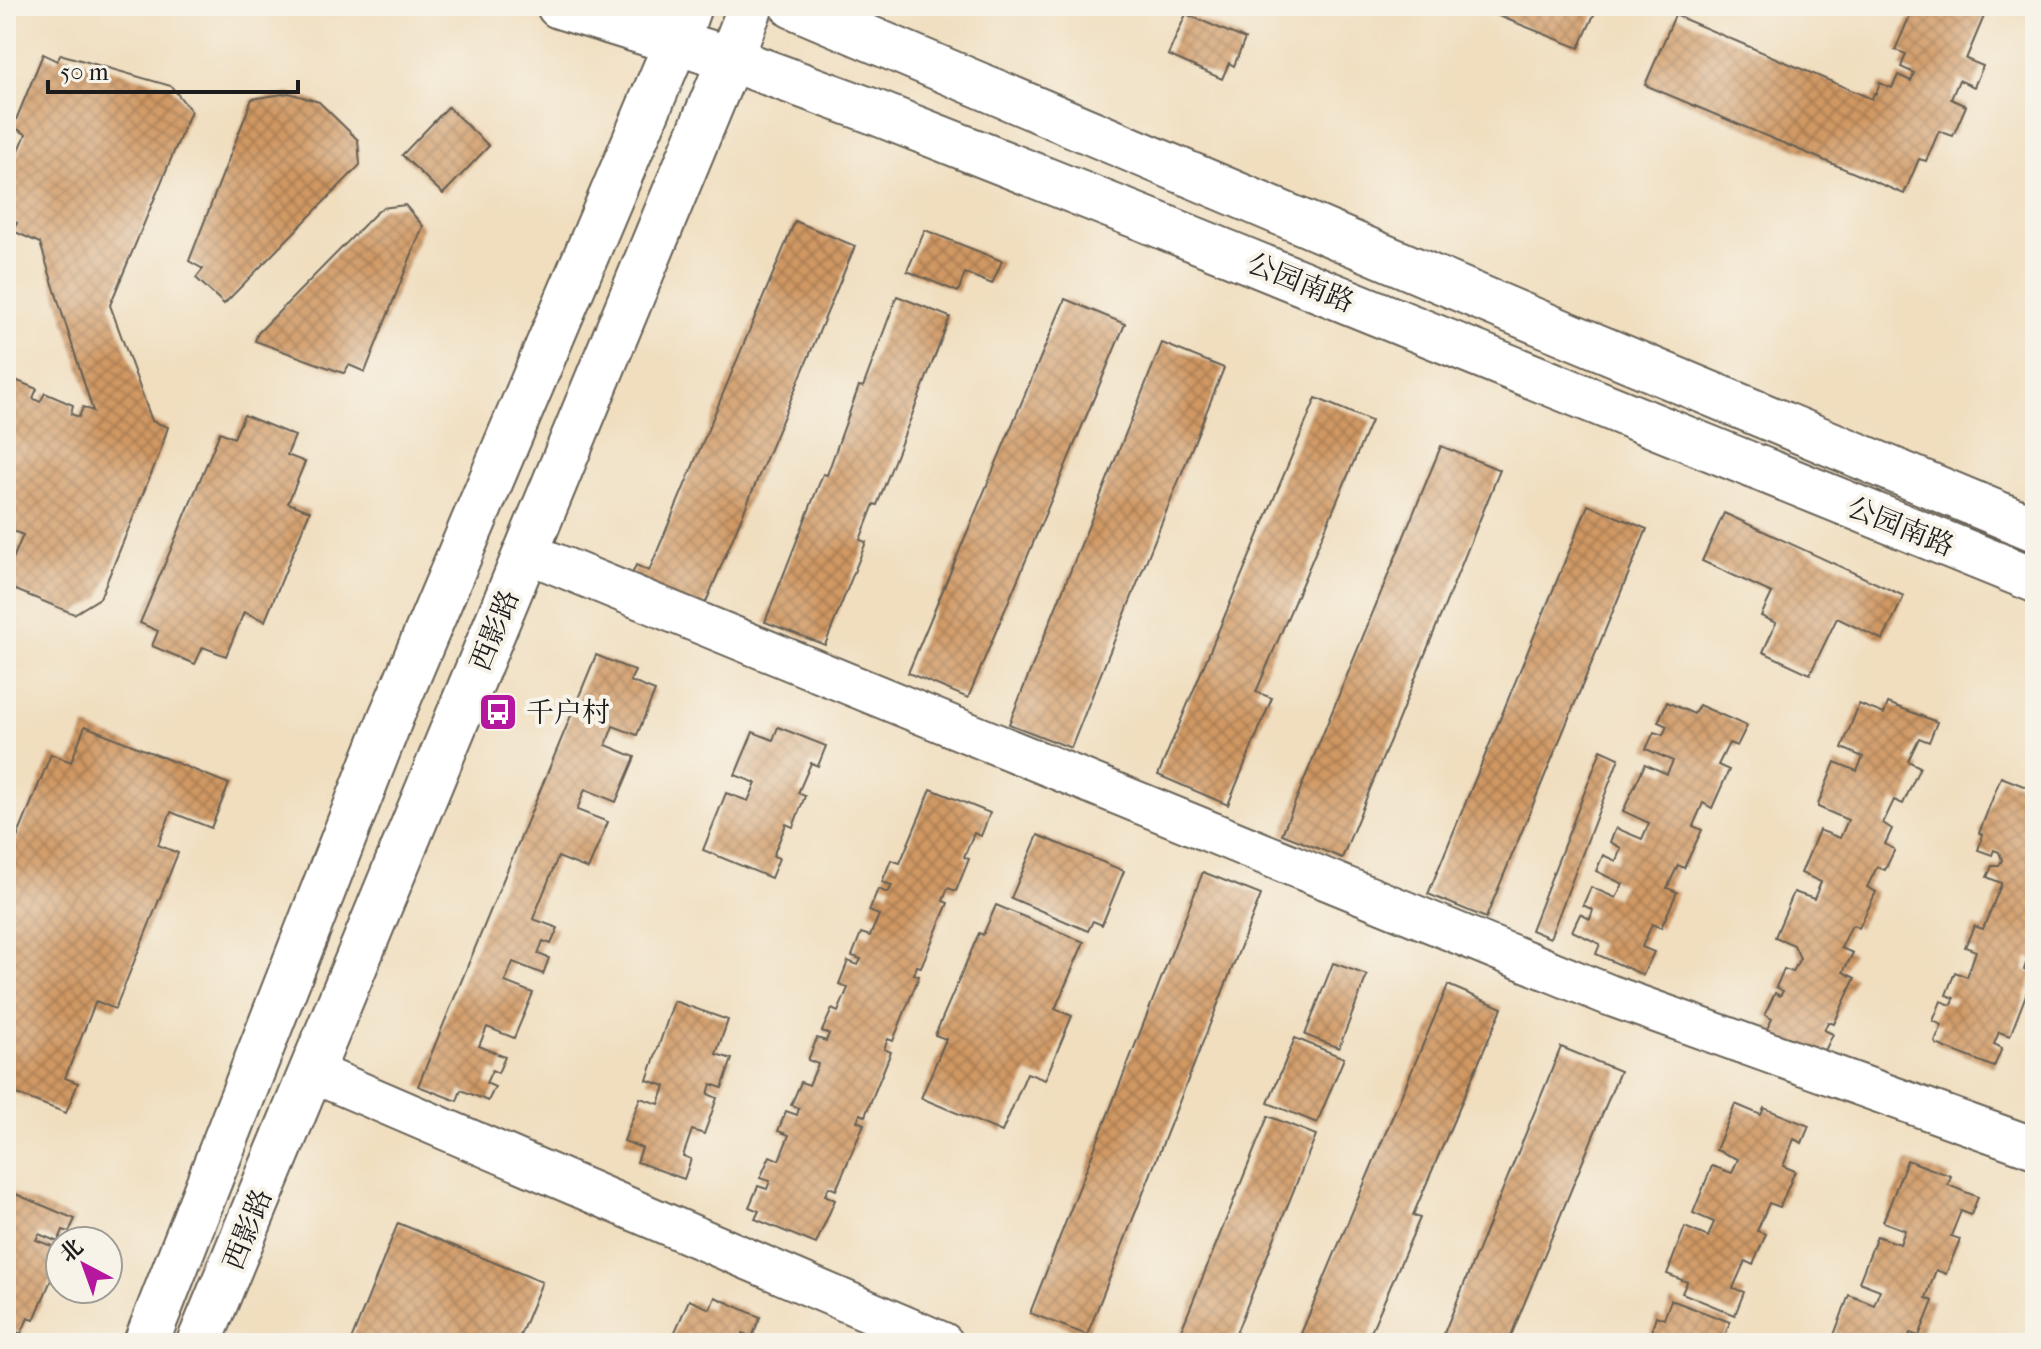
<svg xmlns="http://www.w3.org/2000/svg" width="2041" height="1349" viewBox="0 0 2041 1349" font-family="'IM FELL French Canon','Noto Serif SC',serif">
<defs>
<pattern id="building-cross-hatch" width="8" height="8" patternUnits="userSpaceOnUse" patternTransform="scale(2)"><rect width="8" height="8" fill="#d09863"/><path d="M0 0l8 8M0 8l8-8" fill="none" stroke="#a87b51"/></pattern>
</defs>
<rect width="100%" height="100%" fill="#f7f3e8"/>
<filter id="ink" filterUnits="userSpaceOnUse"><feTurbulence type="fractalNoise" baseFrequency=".0125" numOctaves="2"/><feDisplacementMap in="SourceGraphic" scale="16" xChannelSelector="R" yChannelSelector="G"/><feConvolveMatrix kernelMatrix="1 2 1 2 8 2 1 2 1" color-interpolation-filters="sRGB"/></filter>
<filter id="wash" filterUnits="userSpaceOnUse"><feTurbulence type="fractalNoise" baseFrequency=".006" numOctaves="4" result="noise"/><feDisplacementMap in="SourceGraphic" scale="32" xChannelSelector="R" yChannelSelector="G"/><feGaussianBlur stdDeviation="1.8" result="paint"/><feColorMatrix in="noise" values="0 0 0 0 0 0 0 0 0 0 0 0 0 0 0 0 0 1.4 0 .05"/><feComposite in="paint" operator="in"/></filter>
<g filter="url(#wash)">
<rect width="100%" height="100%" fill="#f0debf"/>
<g id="blocks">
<!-- building -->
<g fill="url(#building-cross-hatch)">
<polygon points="1474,6 1598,6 1579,48"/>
<polygon points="1914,6 1967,6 1985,14 1966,59 1983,66 1974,87 1959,80 1951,99 1966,106 1953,136 1939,131 1926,161 1919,159 1904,194 1645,85 1675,15 1872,99 1874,93 1876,94 1880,83 1892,88 1898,75 1911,81 1914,73 1901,67 1906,54 1895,50"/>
<polygon points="1186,14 1245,39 1234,66 1229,63 1222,79 1168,55"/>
<polygon points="43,54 57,61 61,54 63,55 171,86 191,111 110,305 152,421 168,427 159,455 100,598 74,614 6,586 6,575 23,535 6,528 7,378 8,377 37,389 33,398 40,402 45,393 73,405 71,414 79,417 83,407 93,411 40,243 13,231 17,223 11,220 6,230 6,181 26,134 13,127"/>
<polygon points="289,93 319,102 358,140 360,165 224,304 196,278 203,269 189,261 252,99"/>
<polygon points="448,107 489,146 443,194 402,155"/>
<polygon points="405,205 423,226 365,372 349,365 344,373 343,373 255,341 258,333 375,214 382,208"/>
<polygon points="795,221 855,246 701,614 628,584 636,565 649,571"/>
<polygon points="925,230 1002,261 992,284 965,273 958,292 907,271"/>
<polygon points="897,296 950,317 877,505 874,504 860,540 866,542 825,645 765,622 823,474 827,475 859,386 863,387"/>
<polygon points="1065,299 1125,324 968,698 908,673"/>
<polygon points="1162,343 1224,368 1071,748 1009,724"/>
<polygon points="1316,398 1371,421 1256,692 1272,698 1228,805 1158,775"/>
<polygon points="244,415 295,436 287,455 305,462 288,503 310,511 265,621 244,612 226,656 203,647 195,664 152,646 158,631 140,623 220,432 234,438"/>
<polygon points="1441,446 1500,470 1342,858 1282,834"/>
<polygon points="1588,505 1647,529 1486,918 1428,894"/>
<polygon points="1724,513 1904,596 1883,640 1837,618 1810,674 1763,652 1776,623 1761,616 1772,593 1702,561"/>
<polygon points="596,655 635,671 630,681 655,691 637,735 613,726 606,745 635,757 616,802 585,789 577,810 608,822 588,869 558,857 533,919 558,928 551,944 543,941 538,954 549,958 543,974 513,962 505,982 533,993 514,1038 487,1027 479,1046 505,1057 498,1073 492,1070 486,1083 495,1087 488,1101 461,1090 457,1101 418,1086"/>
<polygon points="1667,702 1694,714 1699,705 1747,726 1737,746 1729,743 1718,765 1729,770 1712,808 1703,803 1693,826 1702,830 1684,868 1678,865 1667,888 1677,892 1661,928 1652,924 1642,947 1654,952 1643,975 1596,954 1600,944 1572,931 1580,914 1590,919 1593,910 1583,905 1591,887 1616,898 1623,884 1596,871 1603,855 1616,861 1621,848 1610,842 1616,828 1642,839 1649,823 1623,811 1645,764 1667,774 1673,761 1646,749 1654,732 1663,735 1667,726 1658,722"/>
<polygon points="1888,703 1937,722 1929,742 1919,738 1908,761 1920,767 1903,804 1894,800 1883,823 1892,829 1885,844 1894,849 1894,851 1885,870 1877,867 1867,887 1876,892 1859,928 1853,925 1851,927 1841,948 1853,953 1843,972 1855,978 1834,1024 1828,1022 1824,1030 1833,1034 1822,1057 1766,1031 1772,1019 1765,1015 1765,1014 1775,993 1780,996 1783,991 1776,987 1784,969 1793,972 1800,958 1794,945 1775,937 1794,892 1814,899 1821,882 1801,873 1819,830 1840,838 1848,820 1818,807 1818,805 1835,762 1857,771 1863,757 1842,748 1859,704 1884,714"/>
<polygon points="85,726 229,784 211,828 171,812 158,845 178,853 115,1009 96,1001 65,1078 78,1083 66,1113 6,1090 6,865 51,754 71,762"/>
<polygon points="778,727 826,746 818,766 811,763 798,793 805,796 793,827 786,824 773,856 779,858 771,878 703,850 726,793 748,801 756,783 735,775 753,732 773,740"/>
<polygon points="1601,750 1619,758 1550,938 1531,930"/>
<polygon points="2001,777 2034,790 2030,800 2035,802 2035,960 2028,957 2024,970 2034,974 2010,1036 1999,1032 1994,1044 2002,1048 1994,1067 1936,1044 1935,1042 1942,1025 1933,1021 1941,1001 1951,1005 1953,1003 1954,998 1946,995 1955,972 1967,977 1976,951 1965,947 1974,926 1983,929 2001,885 2001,883 1987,877 1992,866 1999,866 2002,860 1999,852 1994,850 1992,855 1978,850 1983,835 1979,833"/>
<polygon points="931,789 990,813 981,836 974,833 964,857 969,859 956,891 948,888 943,901 948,903 921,967 917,966 914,974 919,976 893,1041 888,1039 884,1049 891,1052 865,1116 860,1114 857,1121 864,1124 836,1190 829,1187 825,1195 835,1200 816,1244 755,1219 759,1211 749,1207 758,1186 767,1189 770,1181 760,1178 770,1156 779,1160 789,1135 778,1131 786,1111 797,1115 799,1108 791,1105 801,1082 809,1085 818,1064 808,1060 817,1038 826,1041 829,1034 822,1031 832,1009 838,1012 848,988 839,984 848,961 858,965 861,959 852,956 861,933 870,936 879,915 869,911 878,889 888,893 892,885 882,882 891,860 900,863"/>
<polygon points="1038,835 1124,871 1102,925 1093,921 1088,931 1011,898"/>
<polygon points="1203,872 1261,895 1087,1335 1030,1313"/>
<polygon points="996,905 1084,942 1055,1009 1072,1016 1045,1080 1027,1073 1002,1132 921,1098 946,1039 935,1035 979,933 983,935"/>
<polygon points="1333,963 1367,975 1339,1048 1305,1035"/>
<polygon points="1448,985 1502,1008 1413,1215 1420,1218 1366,1343 1297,1343"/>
<polygon points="674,1001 728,1020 716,1054 732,1059 722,1088 711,1084 708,1094 717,1098 704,1134 692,1130 683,1156 691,1159 684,1179 637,1162 642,1148 624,1141 640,1098 659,1104 665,1086 647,1080"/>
<polygon points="1295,1038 1344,1058 1317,1123 1268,1103"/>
<polygon points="1561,1047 1620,1071 1508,1343 1440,1343"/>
<polygon points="1735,1104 1761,1115 1764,1108 1809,1126 1802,1143 1794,1139 1783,1166 1795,1171 1780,1207 1769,1203 1757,1231 1766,1234 1753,1265 1745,1261 1733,1288 1744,1292 1735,1315 1682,1293 1687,1282 1667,1274 1685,1227 1708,1237 1714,1222 1693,1213 1712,1166 1732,1173 1738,1159 1716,1150"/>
<polygon points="1268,1116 1316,1135 1232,1343 1176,1343"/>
<polygon points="1907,1160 1951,1176 1948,1185 1978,1197 1971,1215 1961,1211 1951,1236 1960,1239 1946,1274 1936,1270 1926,1298 1933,1301 1919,1336 1910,1333 1906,1343 1831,1343 1849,1295 1874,1305 1880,1290 1859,1282 1877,1236 1900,1244 1905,1230 1883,1222"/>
<polygon points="6,1190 75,1219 69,1232 63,1230 58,1242 39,1234 36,1240 57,1248 51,1263 57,1266 34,1320 28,1318 21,1334 6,1327"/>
<polygon points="398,1223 542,1282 517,1343 350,1343"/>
<polygon points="715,1297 760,1317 752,1337 743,1333 738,1343 670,1343 689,1300 710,1309"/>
<polygon points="1671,1300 1730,1322 1722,1343 1711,1341 1710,1343 1653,1343 1655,1337 1650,1335 1656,1316 1664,1319"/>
</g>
</g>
</g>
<g filter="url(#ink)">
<use href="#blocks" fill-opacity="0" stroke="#666055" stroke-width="2"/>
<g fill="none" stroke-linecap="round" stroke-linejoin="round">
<!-- minor casing -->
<g stroke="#666055" stroke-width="44">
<g id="minor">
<polyline points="526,552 1609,995 2035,1148"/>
<polyline points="312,1072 943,1343"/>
</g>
</g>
<!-- secondary casing -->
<g stroke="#666055" stroke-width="48">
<g id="secondary">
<polyline points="559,6 730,59 872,111 1142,218 2035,580"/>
<polyline points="793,6 1519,314 2035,529"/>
</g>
</g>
<!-- primary casing -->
<g stroke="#666055" stroke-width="48">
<g id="primary">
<polyline points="146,1343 391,717 676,43 689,6"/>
<polyline points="199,1343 730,59 751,6"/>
</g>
</g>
<!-- minor -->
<use href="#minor" stroke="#fff" stroke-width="40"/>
<!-- secondary -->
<use href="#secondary" stroke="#fff" stroke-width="44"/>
<!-- primary -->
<use href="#primary" stroke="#fff" stroke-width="44"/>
</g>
</g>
<!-- icons -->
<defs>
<g id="bus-square" transform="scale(2)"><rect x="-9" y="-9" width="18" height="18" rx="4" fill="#b5179e" stroke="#f7f3e8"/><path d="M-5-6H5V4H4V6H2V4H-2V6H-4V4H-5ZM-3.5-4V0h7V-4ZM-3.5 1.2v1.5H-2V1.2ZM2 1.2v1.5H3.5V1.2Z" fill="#fff"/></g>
</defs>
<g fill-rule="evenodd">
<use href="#bus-square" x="498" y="712"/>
</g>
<g text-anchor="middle" stroke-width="8" stroke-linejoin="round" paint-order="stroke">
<!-- street labels -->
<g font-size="28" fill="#1c1c1c" stroke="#f7f3e8">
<text transform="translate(1301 282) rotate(22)" y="10">公园南路</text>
<text transform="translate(1901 526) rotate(22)" y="10">公园南路</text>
<text transform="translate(494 630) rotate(-68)" y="10">西影路</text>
<text transform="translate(247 1229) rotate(-68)" y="10">西影路</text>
</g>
<!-- poi labels -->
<g font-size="28" fill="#1c1c1c" stroke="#f7f3e8" text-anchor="start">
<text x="526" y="722">千户村</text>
</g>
</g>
<!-- margin -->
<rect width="2041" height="1349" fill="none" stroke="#f7f3e8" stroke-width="32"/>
<!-- north arrow -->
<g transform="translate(84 1265) rotate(319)"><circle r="38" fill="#f7f3e8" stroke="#9f9d96" stroke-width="2"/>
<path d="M0-6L14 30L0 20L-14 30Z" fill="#b5179e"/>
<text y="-12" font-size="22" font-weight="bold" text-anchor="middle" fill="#1c1c1c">北</text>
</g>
<!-- scale -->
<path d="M48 80v12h250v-12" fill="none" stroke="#1c1c1c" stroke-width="4"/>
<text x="60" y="80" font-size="24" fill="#1c1c1c" stroke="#f7f3e8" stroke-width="6" paint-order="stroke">50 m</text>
</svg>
